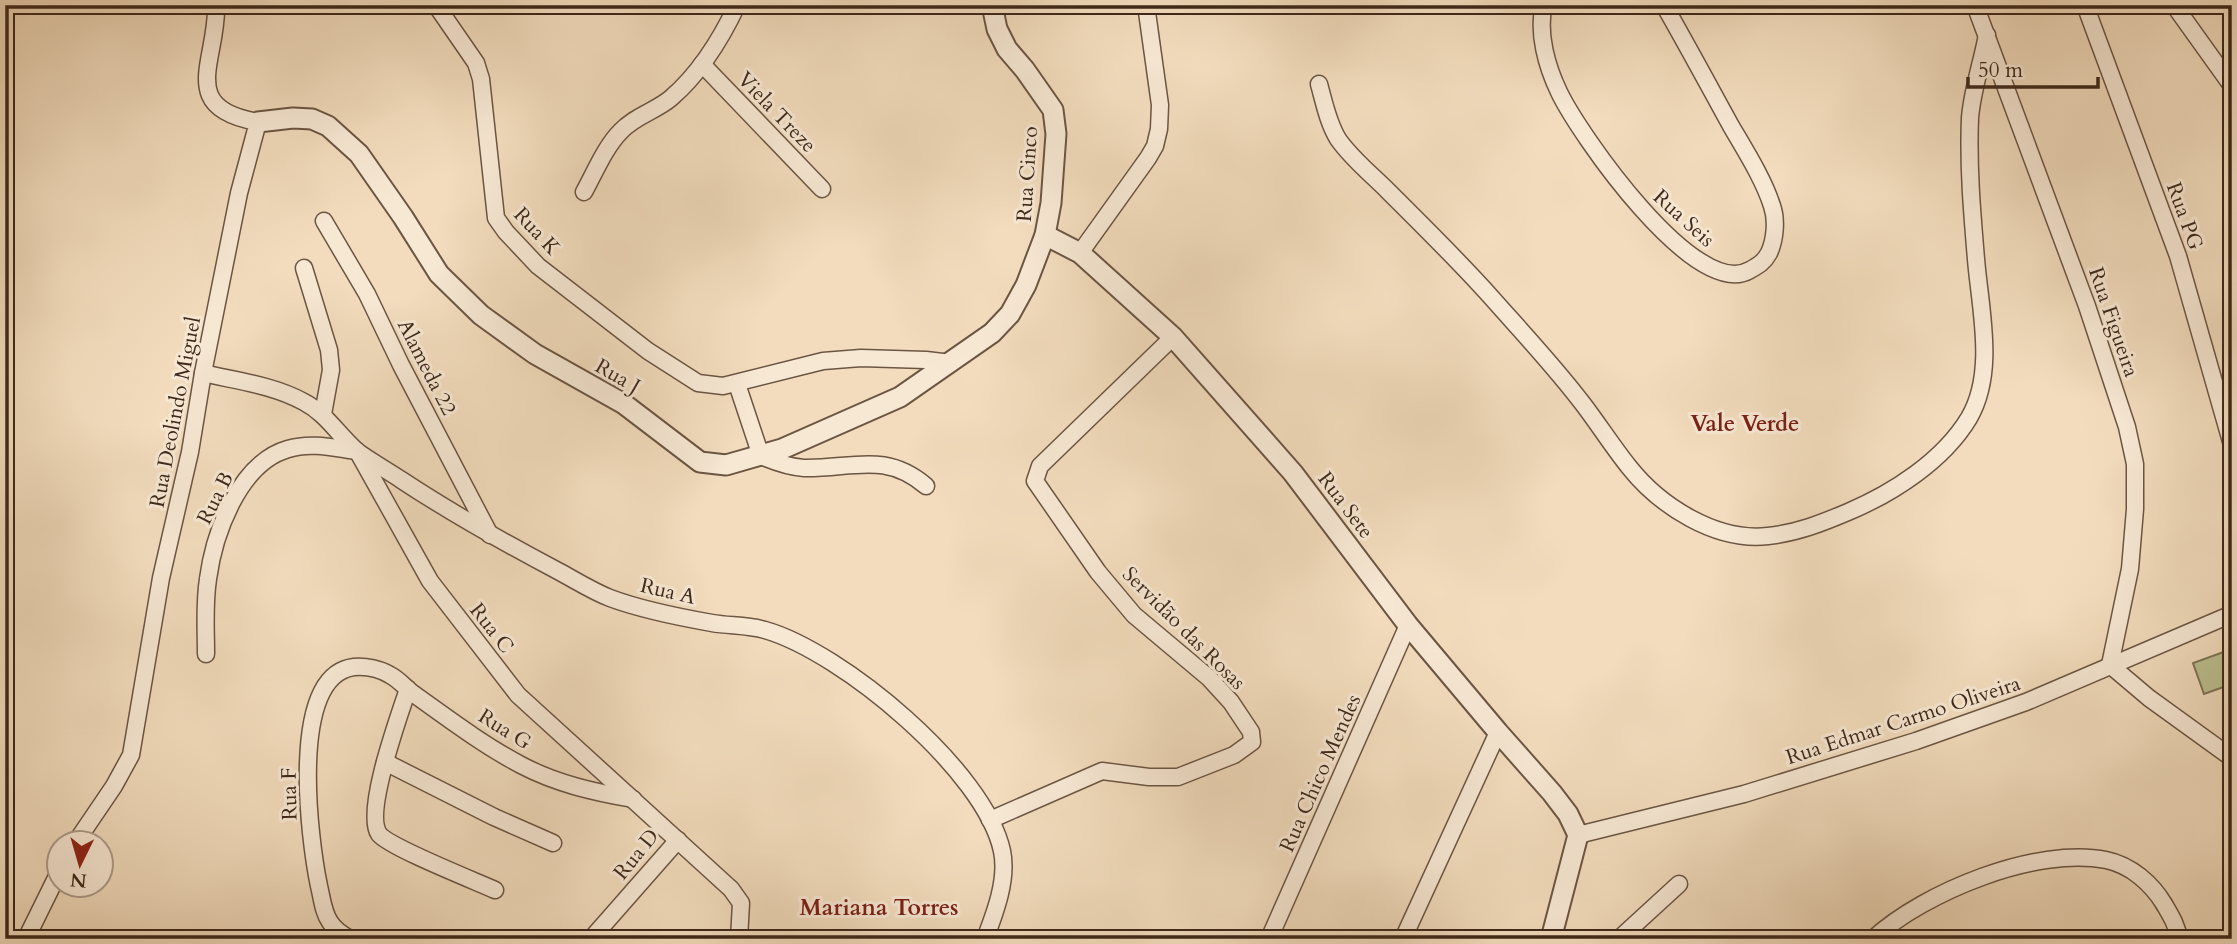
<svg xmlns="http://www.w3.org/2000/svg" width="2237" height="944" viewBox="0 0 2237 944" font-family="Cardo,serif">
<rect width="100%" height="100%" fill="#f2dcbd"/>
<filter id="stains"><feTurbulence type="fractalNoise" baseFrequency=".00286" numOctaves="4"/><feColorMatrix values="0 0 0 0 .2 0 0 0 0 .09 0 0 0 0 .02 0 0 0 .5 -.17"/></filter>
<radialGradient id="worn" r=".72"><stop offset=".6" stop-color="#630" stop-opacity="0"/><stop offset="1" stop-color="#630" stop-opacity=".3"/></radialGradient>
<!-- green -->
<polygon fill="#bcc090" stroke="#7d7455" stroke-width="2" points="2232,649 2232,684 2204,694 2193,663"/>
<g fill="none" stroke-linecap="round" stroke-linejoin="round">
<!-- minor casing -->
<g stroke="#6b5543" stroke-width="19">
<g id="minor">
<polyline points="436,5 476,63 481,79 496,218 506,232 538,266 648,351 698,383 723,386 823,361 861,358 926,360 951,363"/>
<path d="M1544 5C1537 33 1547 67 1559 92 1579 134 1696 302 1750 270 1759 265 1764 262 1769 253 1775 240 1777 220 1772 206 1764 180 1745 150 1731 126 1709 86 1687 45 1664 5"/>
<polyline points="1975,5 2087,306 2127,427 2135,464 2135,509 2130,569 2110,665"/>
<polyline points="2085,5 2178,256 2232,445"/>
<polyline points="2174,5 2232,86"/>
<polyline points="702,64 822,189"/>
<path d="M1319 84C1324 102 1328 123 1338 139 1351 158 1371 174 1387 190 1422 225 1458 260 1491 297 1522 332 1555 367 1583 404 1599 425 1613 447 1629 467 1660 506 1716 542 1768 536 1797 533 1822 523 1848 512 1893 493 1943 461 1969 418 1996 372 1980 309 1976 259 1972 212 1968 165 1970 118 1972 91 1982 62 1987 35"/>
<path d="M584 192C595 172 605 147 621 131 636 115 656 111 671 98 700 73 721 39 737 5"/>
<polyline points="324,221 367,294 401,365 490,535"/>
<polyline points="1080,253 1148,158 1155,146 1159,129 1160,105 1146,5"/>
<polyline points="304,268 329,350 331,370 323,414"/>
<path d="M203 373C237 381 273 385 304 402 327 414 339 436 358 452 372 462 388 471 403 481 453 514 505 543 558 571 575 580 592 591 610 598 642 610 678 617 712 623 729 626 748 625 765 630 842 652 985 771 1002 851 1008 879 995 913 985 939"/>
<path d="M737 384 761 456C775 462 789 467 804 468 852 469 885 451 926 486"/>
<polyline points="359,454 430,581 518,695 731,889 741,903 739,939"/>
<path d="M206 654C206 630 204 604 208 579 214 534 239 463 288 449 311 442 334 448 357 451"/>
<polyline points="2110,665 2149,698 2232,758"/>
<path d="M408 689C399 716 364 812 379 834 389 847 475 881 495 890"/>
<polyline points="385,762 494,817 553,843"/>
<polyline points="990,820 1102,771 1149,777 1178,777 1234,755 1252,742 1251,732 1231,702 1209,678 1134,615 1098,572 1035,481 1040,466 1173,337"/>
<polyline points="1578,835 1744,794 1916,741 2026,702 2232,614"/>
<path d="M76 842 114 786 131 755 161 578 190 452 203 373 239 193 258 122C176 108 218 60 216 5"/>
<polyline points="26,939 60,870"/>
<path d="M350 939C343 935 334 929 330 922 323 912 322 898 319 886 310 843 287 675 354 667 366 666 380 669 390 675 398 679 404 686 411 692 446 717 483 745 521 765 557 784 594 792 633 799"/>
<polyline points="591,939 678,840"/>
<polyline points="1269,939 1408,625"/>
<polyline points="1403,939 1498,732"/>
<polyline points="1619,939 1679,884"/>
<path d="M1873 939C1924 892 2037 846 2106 860 2131 865 2152 884 2164 904 2171 916 2177 925 2179 939"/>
</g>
</g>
<!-- tertiary casing -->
<g stroke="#6b5543" stroke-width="23">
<g id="tertiary">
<polyline points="258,122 293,118 312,119 328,126 359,154 403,217 439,274 481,315 535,354 624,404 700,462 726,465 782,449 900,397 992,333 1010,314 1026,285 1045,235 1051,203 1056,134 1053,110 1025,70 1007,49 997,29 992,5"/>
<polyline points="1045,235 1080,253 1173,337 1293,473 1408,625 1498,732 1552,793 1568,814 1578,835 1551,939"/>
</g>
</g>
<!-- minor -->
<use href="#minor" stroke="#f7e8d4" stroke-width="16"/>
<!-- tertiary -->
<use href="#tertiary" stroke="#f7e8d4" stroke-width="19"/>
</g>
<g text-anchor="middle" stroke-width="6" stroke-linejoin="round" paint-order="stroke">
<!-- street labels -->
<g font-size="21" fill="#3e281a" stroke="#f7e8d4">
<text transform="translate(777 112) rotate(46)" y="7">Viela Treze</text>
<text transform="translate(1027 174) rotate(-86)" y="7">Rua Cinco</text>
<text transform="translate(2185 216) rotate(70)" y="7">Rua PG</text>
<text transform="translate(1684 218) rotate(42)" y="7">Rua Seis</text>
<text transform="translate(537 231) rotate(47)" y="7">Rua K</text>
<text transform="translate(2114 322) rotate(71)" y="7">Rua Figueira</text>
<text transform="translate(427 367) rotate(63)" y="7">Alameda 22</text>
<text transform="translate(618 376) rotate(30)" y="7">Rua J</text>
<text transform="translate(175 412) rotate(-79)" y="7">Rua Deolindo Miguel</text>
<text transform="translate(215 498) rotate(-63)" y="7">Rua B</text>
<text transform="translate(1346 505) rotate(53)" y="7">Rua Sete</text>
<text transform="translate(668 591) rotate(13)" y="7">Rua A</text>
<text transform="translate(492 628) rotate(52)" y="7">Rua C</text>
<text transform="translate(1184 628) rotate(45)" y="7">Servidão das Rosas</text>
<text transform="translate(1903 720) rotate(-18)" y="7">Rua Edmar Carmo Oliveira</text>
<text transform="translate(505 729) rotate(32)" y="7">Rua G</text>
<text transform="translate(1320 773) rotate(-66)" y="7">Rua Chico Mendes</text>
<text transform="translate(289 794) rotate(-91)" y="7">Rua F</text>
<text transform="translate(636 854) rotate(-51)" y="7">Rua D</text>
</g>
<!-- neighbourhood labels -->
<g font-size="23" font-weight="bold" fill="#7a1f14" stroke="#f7e8d4">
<text x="1745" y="431">Vale Verde</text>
<text x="879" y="915">Mariana Torres</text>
</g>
</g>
<!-- margin -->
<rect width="2237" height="944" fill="none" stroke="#f2dcbd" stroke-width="28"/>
<rect x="7" y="7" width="2223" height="930" fill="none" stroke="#3e281a" stroke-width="3.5"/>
<rect x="14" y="14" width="2209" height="916" fill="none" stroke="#3e281a" stroke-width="2"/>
<!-- north arrow -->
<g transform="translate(80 864) rotate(185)"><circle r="33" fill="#f7e8d4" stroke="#ad9b8a" stroke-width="2"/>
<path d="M0-5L12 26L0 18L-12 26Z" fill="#8f2418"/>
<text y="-10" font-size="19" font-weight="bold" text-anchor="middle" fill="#3e281a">N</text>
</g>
<!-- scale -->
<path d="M1968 77v10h130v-10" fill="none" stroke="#3e281a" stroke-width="3.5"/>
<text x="1978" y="77" font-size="21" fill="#3e281a" stroke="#f7e8d4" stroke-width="5" paint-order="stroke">50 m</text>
<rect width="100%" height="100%" filter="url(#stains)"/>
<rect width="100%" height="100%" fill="url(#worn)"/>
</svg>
